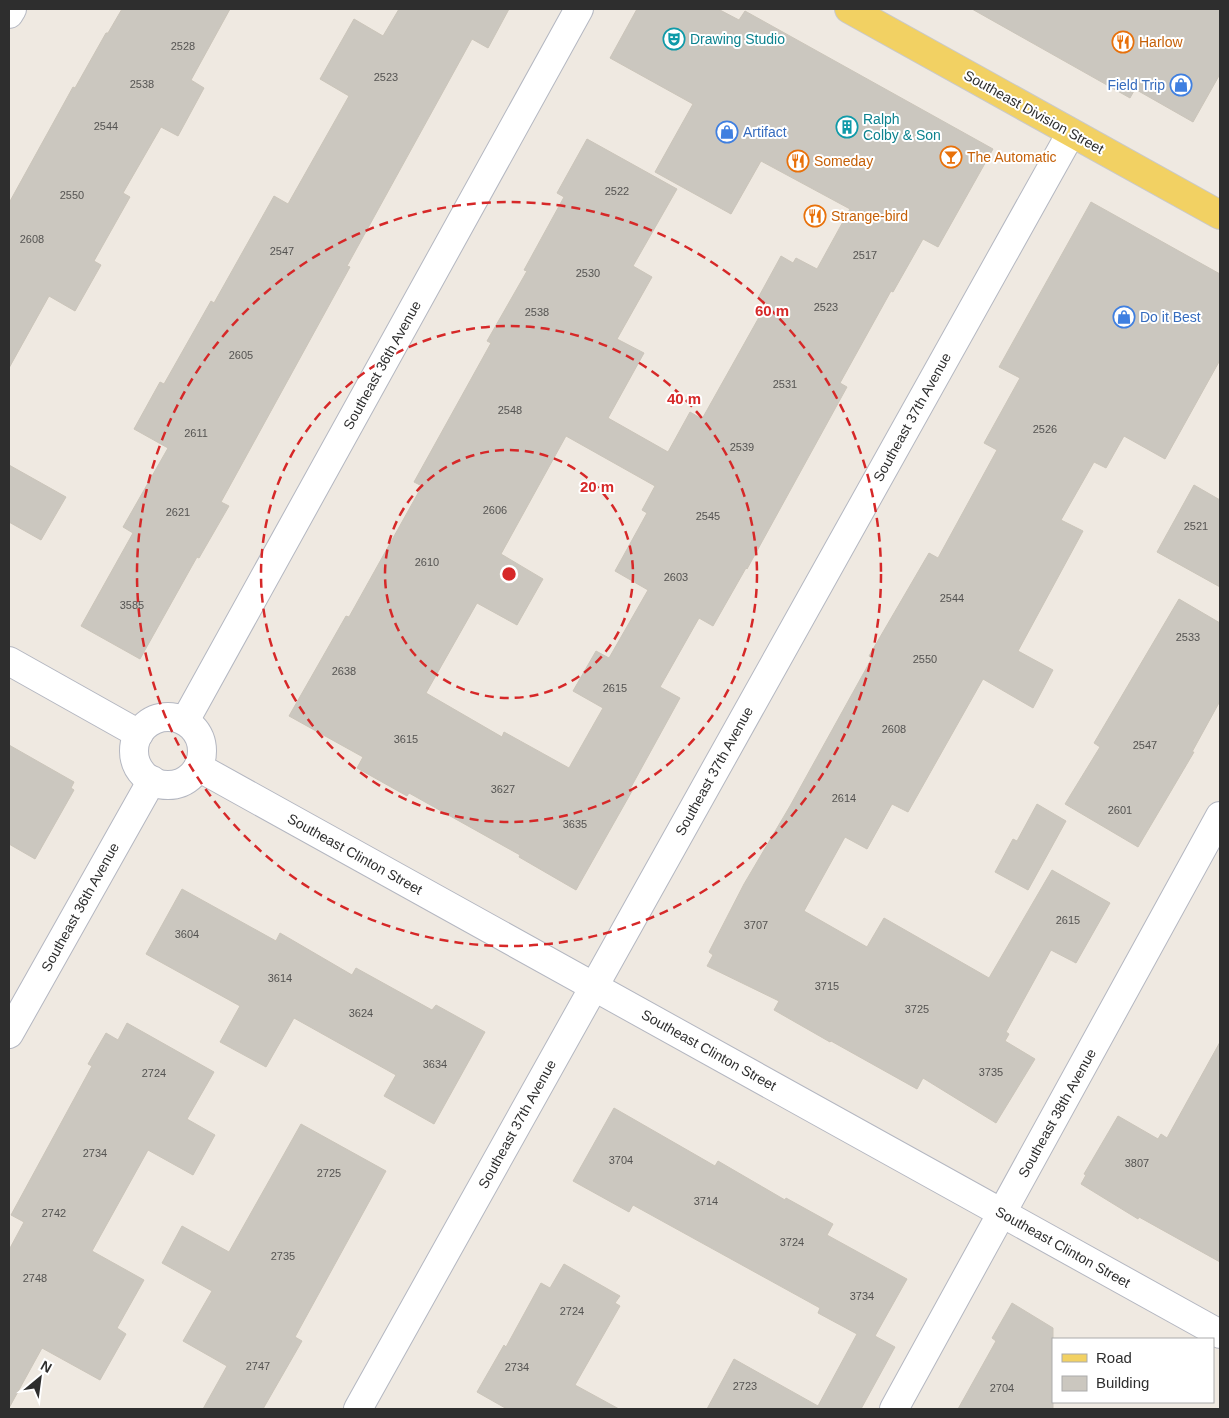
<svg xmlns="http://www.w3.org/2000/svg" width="1229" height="1418" viewBox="0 0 1229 1418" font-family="Helvetica,sans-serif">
<rect width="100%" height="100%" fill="#efe9e1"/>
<!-- building -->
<g fill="#cbc7bf" stroke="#cbc5ba" fill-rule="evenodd">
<polygon points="122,9 230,9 191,80 204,88 178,136 161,127 123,193 130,197 94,261 101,265 75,311 49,296 9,368 9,203 73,87 75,88 106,33 108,33"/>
<polygon points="399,9 509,9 488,48 472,39 347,266 350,267 221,502 229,506 199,558 197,557 140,659 81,626 133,533 123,527 168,448 134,429 160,382 164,384 211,301 214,303 274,196 288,204 349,96 320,79 354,19 383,36"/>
<path d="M637 9H718L739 20 745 11 993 149 938 247 923 239 893 292 891 291 840 383 847 387 747 569 746 568 713 626 699 618 660 687 680 698 630 789 632 791 576 890 519 857 520 855 409 793 407 796 357 768 363 757 289 716 346 616 349 617 422 486 414 482 491 343 487 341 527 271 524 270 564 197 557 193 587 139 677 189 633 266 652 277 617 339 644 353 608 418 668 452 690 412 702 419 767 303 758 298 781 256 793 263 796 258 817 269 850 209 761 161 731 214 655 172 693 104 610 58ZM566 436 655 486 642 510 647 513 615 571 648 590 609 658 596 651 573 691 603 708 569 768 504 732 502 737 426 693 477 603 517 625 543 579 501 554Z"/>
<polygon points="972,9 1220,9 1220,74 1193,122 1135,89 1130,98"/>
<polygon points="1091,202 1220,274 1220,360 1165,459 1124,436 1106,468 1094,462 1061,520 1083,531 1018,651 1053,670 1033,708 983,679 908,812 892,804 867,849 845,837 804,911 867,947 884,918 989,978 1052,870 1110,903 1076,963 1051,950 1006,1032 1009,1034 1005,1041 1035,1059 996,1123 923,1078 917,1089 831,1041 830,1042 774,1010 779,1001 707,966 713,955 709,952 744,884 790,806 872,658 869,656 929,553 938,558 997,450 984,443 1020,378 999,367"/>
<polygon points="9,465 66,497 41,540 9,522"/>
<polygon points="1194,485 1220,500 1220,587 1157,552"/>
<polygon points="1179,599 1220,623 1220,701 1192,752 1194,752 1138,847 1065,804 1100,747 1094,743"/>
<polygon points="9,745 74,782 71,788 74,790 35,859 9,844"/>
<polygon points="1037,804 1066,821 1028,890 995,872 1013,839 1017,841"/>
<polygon points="182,889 276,941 280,933 352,975 356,968 432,1010 436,1005 485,1032 434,1124 384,1096 396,1075 294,1018 266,1067 220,1042 240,1006 146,954"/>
<polygon points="127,1023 214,1072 187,1119 215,1135 193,1175 148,1150 92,1251 144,1280 117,1328 126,1334 100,1380 42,1348 9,1408 9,1250 24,1222 11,1215 92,1066 88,1064 106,1033 118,1040"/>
<polygon points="1220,1042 1220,1262 1139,1217 1138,1219 1081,1184 1086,1175 1084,1174 1118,1116 1158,1139 1161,1134 1167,1138"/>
<polygon points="614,1108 715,1166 718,1161 785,1200 786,1198 833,1224 827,1235 907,1279 875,1336 895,1347 861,1409 707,1409 734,1359 818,1406 857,1334 818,1313 820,1308 633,1205 629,1212 573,1181"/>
<polygon points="301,1124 386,1171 295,1337 302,1341 263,1409 203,1409 227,1366 183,1341 212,1291 162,1263 182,1226 229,1252"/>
<polygon points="564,1264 620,1296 615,1303 620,1306 575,1385 619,1409 507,1409 477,1392 504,1345 506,1347 541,1283 550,1288"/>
<polygon points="1012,1303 1053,1328 1053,1409 958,1409 996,1341 992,1338"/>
</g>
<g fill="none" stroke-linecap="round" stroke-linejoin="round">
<!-- minor casing -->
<g stroke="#b4b7c1" stroke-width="30">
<g id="minor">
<polyline points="9,14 12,9"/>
<polyline points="9,661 139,734"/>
<circle cx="168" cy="751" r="34"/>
<polyline points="185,721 579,9"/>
<polyline points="198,767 1220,1334"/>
<polyline points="9,1034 152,780"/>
<polyline points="358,1409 1071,133"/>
<polyline points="894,1409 1220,816"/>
</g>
</g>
<!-- major casing -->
<g stroke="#c9c9c9" stroke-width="30">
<polyline id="major" points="849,9 1220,215"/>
</g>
<!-- minor -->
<use href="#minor" stroke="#fff" stroke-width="28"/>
<!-- major -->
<use href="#major" stroke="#f2d163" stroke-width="28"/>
</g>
<!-- distance rings -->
<g fill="none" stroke="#d62828" stroke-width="2.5" stroke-dasharray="9 6">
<circle cx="509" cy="574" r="124"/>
<circle cx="509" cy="574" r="248"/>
<circle cx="509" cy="574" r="372"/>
</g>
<!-- icons -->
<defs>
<g id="theatre-ring" transform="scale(1.125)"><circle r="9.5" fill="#fff" stroke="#0f9aa8" stroke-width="1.5"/><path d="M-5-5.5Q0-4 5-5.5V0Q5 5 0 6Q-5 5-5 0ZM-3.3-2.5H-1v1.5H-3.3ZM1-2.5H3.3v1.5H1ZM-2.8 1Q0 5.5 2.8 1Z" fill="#0f9aa8"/></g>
<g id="restaurant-ring" transform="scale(1.125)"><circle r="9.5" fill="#fff" stroke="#e8710a" stroke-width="1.5"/><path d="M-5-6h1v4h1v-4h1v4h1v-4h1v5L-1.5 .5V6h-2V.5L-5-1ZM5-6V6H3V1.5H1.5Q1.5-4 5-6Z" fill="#e8710a"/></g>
<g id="shop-ring" transform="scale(1.125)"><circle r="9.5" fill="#fff" stroke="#3f7fe0" stroke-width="1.5"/><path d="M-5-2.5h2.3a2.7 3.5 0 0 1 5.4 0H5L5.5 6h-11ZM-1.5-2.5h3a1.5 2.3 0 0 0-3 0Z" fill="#3f7fe0"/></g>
<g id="building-ring" transform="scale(1.125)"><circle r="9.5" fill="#fff" stroke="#0f9aa8" stroke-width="1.5"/><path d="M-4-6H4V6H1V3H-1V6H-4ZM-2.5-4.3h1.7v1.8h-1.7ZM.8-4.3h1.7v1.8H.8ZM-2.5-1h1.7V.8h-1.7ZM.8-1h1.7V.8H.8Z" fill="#0f9aa8"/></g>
<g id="bar-ring" transform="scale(1.125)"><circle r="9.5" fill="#fff" stroke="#e8710a" stroke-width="1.5"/><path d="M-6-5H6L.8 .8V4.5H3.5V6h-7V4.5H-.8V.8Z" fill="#e8710a"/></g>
</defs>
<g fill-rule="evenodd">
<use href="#theatre-ring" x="674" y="39"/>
<use href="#restaurant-ring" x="1123" y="42"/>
<use href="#shop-ring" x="1181" y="85"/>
<use href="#building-ring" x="847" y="127"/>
<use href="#shop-ring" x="727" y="132"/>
<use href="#bar-ring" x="951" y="157"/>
<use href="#restaurant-ring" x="798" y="161"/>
<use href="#restaurant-ring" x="815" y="216"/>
<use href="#shop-ring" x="1124" y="317"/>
</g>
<g text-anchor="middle" stroke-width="4" stroke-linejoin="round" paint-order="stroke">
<!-- number labels -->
<g font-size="11" fill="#555452">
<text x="183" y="50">2528</text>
<text x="386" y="81">2523</text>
<text x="142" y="88">2538</text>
<text x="106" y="130">2544</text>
<text x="617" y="195">2522</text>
<text x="72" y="199">2550</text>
<text x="32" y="243">2608</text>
<text x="282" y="255">2547</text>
<text x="865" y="259">2517</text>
<text x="588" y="277">2530</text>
<text x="826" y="311">2523</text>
<text x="537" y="316">2538</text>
<text x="241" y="359">2605</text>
<text x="785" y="388">2531</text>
<text x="510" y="414">2548</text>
<text x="1045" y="433">2526</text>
<text x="196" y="437">2611</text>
<text x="742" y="451">2539</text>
<text x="495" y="514">2606</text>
<text x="178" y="516">2621</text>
<text x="708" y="520">2545</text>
<text x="1196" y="530">2521</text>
<text x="427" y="566">2610</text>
<text x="676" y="581">2603</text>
<text x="952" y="602">2544</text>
<text x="132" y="609">3585</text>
<text x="1188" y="641">2533</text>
<text x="925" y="663">2550</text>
<text x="344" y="675">2638</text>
<text x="615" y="692">2615</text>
<text x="894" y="733">2608</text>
<text x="406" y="743">3615</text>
<text x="1145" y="749">2547</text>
<text x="503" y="793">3627</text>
<text x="844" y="802">2614</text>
<text x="1120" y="814">2601</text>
<text x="575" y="828">3635</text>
<text x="1068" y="924">2615</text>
<text x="756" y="929">3707</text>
<text x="187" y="938">3604</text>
<text x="280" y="982">3614</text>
<text x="827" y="990">3715</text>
<text x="917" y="1013">3725</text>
<text x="361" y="1017">3624</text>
<text x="435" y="1068">3634</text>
<text x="991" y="1076">3735</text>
<text x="154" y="1077">2724</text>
<text x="95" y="1157">2734</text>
<text x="621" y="1164">3704</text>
<text x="1137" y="1167">3807</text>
<text x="329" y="1177">2725</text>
<text x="706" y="1205">3714</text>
<text x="54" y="1217">2742</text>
<text x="792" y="1246">3724</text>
<text x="283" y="1260">2735</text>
<text x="35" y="1282">2748</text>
<text x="862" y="1300">3734</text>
<text x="572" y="1315">2724</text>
<text x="258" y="1370">2747</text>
<text x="517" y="1371">2734</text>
<text x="745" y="1390">2723</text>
<text x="1002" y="1392">2704</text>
</g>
<!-- culture labels -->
<g font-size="14" fill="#0d838f" stroke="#fff" text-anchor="start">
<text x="690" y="44">Drawing Studio</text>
<text x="863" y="124">Ralph<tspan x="863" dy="16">Colby &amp; Son</tspan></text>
</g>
<!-- food labels -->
<g font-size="14" fill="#c56008" stroke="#fff" text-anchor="start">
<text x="1139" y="47">Harlow</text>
<text x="967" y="162">The Automatic</text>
<text x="814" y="166">Someday</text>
<text x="831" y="221">Strange-bird</text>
</g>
<!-- shop labels -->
<g font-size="14" fill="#366cbe" stroke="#fff" text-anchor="start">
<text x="1165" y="90" text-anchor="end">Field Trip</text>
<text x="743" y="137">Artifact</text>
<text x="1140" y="322">Do it Best</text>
</g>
<!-- street labels -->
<g font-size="14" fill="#2e2e2e" stroke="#fff">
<text transform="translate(1034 112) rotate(29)" y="5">Southeast Division Street</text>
<text transform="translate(382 365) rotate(-61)" y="5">Southeast 36th Avenue</text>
<text transform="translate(912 417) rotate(-61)" y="5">Southeast 37th Avenue</text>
<text transform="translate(714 771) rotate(-61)" y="5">Southeast 37th Avenue</text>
<text transform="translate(355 854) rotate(29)" y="5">Southeast Clinton Street</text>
<text transform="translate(80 907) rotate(-61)" y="5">Southeast 36th Avenue</text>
<text transform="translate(709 1050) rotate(29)" y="5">Southeast Clinton Street</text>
<text transform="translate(1057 1113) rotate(-61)" y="5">Southeast 38th Avenue</text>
<text transform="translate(517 1124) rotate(-61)" y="5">Southeast 37th Avenue</text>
<text transform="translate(1063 1247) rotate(29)" y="5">Southeast Clinton Street</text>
</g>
</g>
<circle cx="509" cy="574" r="8" fill="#d62828" stroke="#fff" stroke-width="2.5"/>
<g font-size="15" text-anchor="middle" font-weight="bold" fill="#d62828" stroke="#fff" stroke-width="4" stroke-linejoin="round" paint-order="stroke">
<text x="772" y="316">60 m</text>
<text x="684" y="404">40 m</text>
<text x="597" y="492">20 m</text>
</g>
<!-- border -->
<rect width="1229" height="1418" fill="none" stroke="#2e2e2e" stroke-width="20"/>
<!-- legend -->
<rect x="1052" y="1338" width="162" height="65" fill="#ffffff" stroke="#ababab"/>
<rect x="1062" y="1354" width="25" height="8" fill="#f2d163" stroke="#ababab"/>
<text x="1096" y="1363" font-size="15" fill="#2e2e2e">Road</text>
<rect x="1062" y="1376" width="25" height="15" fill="#cbc7bf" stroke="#ababab"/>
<text x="1096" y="1388" font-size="15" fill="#2e2e2e">Building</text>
<!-- north arrow -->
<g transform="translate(40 1378) rotate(29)" stroke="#ffffff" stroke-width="4" paint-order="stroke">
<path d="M0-4L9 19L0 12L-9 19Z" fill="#2e2e2e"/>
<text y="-8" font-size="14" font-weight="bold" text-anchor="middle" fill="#2e2e2e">N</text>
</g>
</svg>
